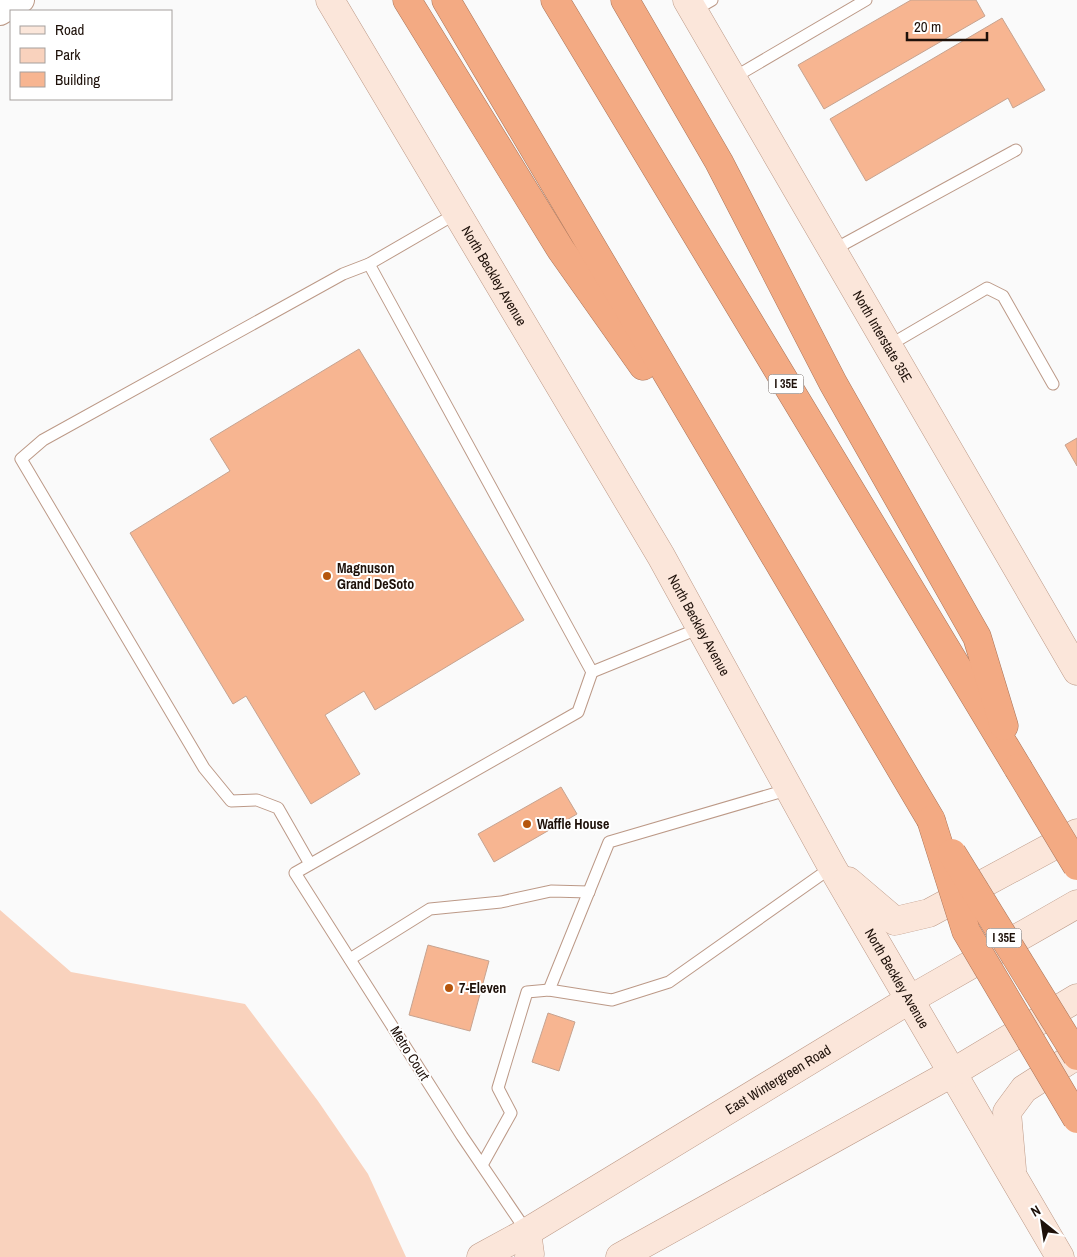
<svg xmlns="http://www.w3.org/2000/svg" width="1077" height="1257" viewBox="0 0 1077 1257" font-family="'Archivo Narrow',sans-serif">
<rect width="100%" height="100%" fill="#fafafa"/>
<!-- green -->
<polygon fill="#f9d2bd" points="0,910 71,972 245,1004 318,1101 368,1174 406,1257 0,1257"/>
<!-- building -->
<g fill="#f7b591" stroke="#c6a390">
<polygon points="911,0 976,0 985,16 824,109 798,65"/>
<polygon points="1002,18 1045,90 1013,108 1008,98 866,181 830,119"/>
<polygon points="359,349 524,620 375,710 364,691 325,715 360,774 311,804 246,696 233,704 130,533 230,471 210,439"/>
<polygon points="1077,438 1077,466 1065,445"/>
<polygon points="561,787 577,814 494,862 478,834"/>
<polygon points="428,945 489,961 470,1031 409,1015"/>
<polygon points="548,1013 575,1022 559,1071 532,1062"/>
</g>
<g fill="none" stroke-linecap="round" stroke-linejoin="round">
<!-- service casing -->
<g stroke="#bc9987" stroke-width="13">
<g id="service">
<polyline points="693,11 712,0"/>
<polyline points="733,78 866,0"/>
<polyline points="457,213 369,264 592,672 700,628"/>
<polyline points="833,250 1016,150"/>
<polyline points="888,346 987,288 1003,296 1053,384"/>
<polyline points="310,864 278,808 257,800 231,801 204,768 21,459 43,440 343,274 369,264"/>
<polyline points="350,959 430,909 501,902 551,891 589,892"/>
<polyline points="549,990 609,842 790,789"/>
<polyline points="482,1165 511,1113 498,1088 527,992 549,990 612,1000 669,982 832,867"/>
<polyline points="527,1232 462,1136 295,873 578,712 592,672"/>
</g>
</g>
<!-- minor casing -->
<g stroke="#bc9987" stroke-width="26">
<polyline id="minor" points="0,13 22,0"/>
</g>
<!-- secondary casing -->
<g stroke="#bc9987" stroke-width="29">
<g id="secondary">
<path id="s1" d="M330 0 661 556 832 867 1060 1257"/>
<path id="s2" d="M687 0 1077 671"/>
<polyline points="848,881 895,921 929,913 1077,833"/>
<polyline points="1012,1169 1007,1112 1024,1089 1077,1055"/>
<polyline points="527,1232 530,1254 529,1257"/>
<path id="s3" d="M481 1257 527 1232 909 1000 1077 904"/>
<polyline points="620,1257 952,1073 1077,998"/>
</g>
</g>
<!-- motorway casing -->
<g stroke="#a87459" stroke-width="29">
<g id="motorway">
<polyline points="407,0 561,250 643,366"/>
<polyline points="446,0 931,820"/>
<polyline points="555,0 1018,768"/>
<polyline points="625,0 719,162 833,383 977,637 1004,726"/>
</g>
</g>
<!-- service -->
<use href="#service" stroke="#fff" stroke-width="11"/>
<!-- minor -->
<use href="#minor" stroke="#fff" stroke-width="24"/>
<!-- secondary -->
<use href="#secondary" stroke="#fbe6da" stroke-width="28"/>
<!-- motorway -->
<use href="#motorway" stroke="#f3aa83" stroke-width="28"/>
<!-- motorway-bridge casing -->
<g stroke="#a87459" stroke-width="29" stroke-linecap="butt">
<g id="motorway-bridge">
<polyline points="1018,768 1077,866"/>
<polyline points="931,820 966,931 1077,1119"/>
<polyline points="952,853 1077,1056"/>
</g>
</g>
<!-- motorway-bridge -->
<use href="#motorway-bridge" stroke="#f3aa83" stroke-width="28"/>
</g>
<!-- markers -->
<g fill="#b5550d" stroke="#fff" stroke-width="2">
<circle cx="327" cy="576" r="5"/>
<circle cx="527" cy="824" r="5"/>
<circle cx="449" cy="988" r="5"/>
</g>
<g text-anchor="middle" stroke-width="4" stroke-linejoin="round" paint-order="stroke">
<!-- shield labels -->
<g fill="#fff" stroke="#625854" stroke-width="1">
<rect x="768.5" y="374.5" width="35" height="19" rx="4"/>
<rect x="986.5" y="928.5" width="35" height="19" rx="4"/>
</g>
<g font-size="12" font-weight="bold" fill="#1e110a">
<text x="786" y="388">I 35E</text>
<text x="1004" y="942">I 35E</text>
</g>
<!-- street labels -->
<g font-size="14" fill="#1e110a" stroke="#fff">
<text dy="5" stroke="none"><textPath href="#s1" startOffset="321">North Beckley Avenue</textPath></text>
<text dy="5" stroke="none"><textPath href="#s2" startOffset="389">North Interstate 35E</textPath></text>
<text dy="5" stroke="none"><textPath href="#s1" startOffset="726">North Beckley Avenue</textPath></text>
<text dy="5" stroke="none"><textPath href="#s1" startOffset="1131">North Beckley Avenue</textPath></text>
<text transform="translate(410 1053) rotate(58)" y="5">Metro Court</text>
<text dy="5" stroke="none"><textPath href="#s3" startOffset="346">East Wintergreen Road</textPath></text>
</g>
<!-- poi labels -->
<g font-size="14" font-weight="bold" fill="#1e110a" stroke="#fff" text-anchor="start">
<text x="337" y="573">Magnuson<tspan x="337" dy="16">Grand DeSoto</tspan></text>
<text x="537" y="829">Waffle House</text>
<text x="459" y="993">7-Eleven</text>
</g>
</g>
<!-- legend -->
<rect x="10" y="10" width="162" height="90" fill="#ffffff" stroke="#a5a09d"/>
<rect x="20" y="26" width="25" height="8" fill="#fbe6da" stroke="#a5a09d"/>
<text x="55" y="35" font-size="15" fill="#1e110a">Road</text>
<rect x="20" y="48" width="25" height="15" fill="#f9d2bd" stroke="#a5a09d"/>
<text x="55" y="60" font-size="15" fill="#1e110a">Park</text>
<rect x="20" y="72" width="25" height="15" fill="#f7b591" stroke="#a5a09d"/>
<text x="55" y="85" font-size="15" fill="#1e110a">Building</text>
<!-- north arrow -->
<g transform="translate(1042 1222) rotate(330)" stroke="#ffffff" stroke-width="4" paint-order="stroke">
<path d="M0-4L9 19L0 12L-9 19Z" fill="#1e110a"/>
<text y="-8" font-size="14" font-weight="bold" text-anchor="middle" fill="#1e110a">N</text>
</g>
<!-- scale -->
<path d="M907 32v8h80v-8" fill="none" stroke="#1e110a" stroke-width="2.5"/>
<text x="914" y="32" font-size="15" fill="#1e110a" stroke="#ffffff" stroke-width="4" paint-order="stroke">20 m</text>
</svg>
